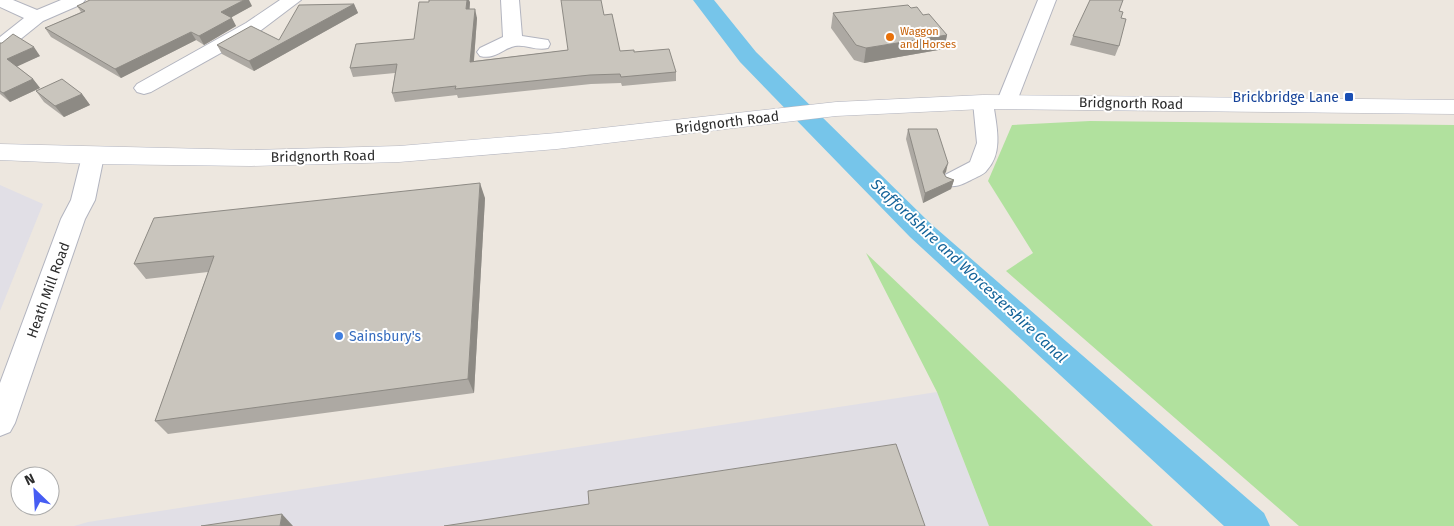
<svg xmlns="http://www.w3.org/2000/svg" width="1454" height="526" viewBox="0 0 1454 526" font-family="'Fira Sans',sans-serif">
<rect width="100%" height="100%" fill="#ede7df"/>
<!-- industrial -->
<g fill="#e1dfe6">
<polygon points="0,185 43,204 0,311"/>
<polygon points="937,392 989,526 74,526 88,522"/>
</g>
<!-- green -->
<g fill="#b1e19e">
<polygon points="1090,121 1454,125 1454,526 1299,526 1006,271 1033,253 988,181 1012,125"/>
<polygon points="866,253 1153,526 989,526 937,392"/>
</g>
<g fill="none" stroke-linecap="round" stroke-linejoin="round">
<!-- canal -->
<polygon fill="#76c5ea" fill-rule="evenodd" points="693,0 714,0 756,52 930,223 1264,513 1270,526 1224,526 910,237 740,62"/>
<!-- minor casing -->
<g stroke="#b2b4bf" stroke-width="2">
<g id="minor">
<polygon points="0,0 13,0 37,10 61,0 85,0 82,4 43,21 7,50 0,52 0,37 24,18 0,7"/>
<polygon points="280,0 301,0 260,31 151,92 144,94 137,92 134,88 137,84 246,23"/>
<path d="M501 0H519L522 36 548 40 550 44 548 48C536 51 526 44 515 46 502 49 495 60 480 56L477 52 480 48 503 37Z"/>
<polygon points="1038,0 1056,0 1017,101 1014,105 1007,107 1000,105 997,101"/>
<path d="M983 96 990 98 993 102C996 124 1004 152 987 170 984 175 976 177 971 180 961 185 955 188 945 185L942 180 945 175 970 162 977 143 973 102 976 98Z"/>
<polygon points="93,149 101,151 104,156 95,200 85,219 15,423 10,432 0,436 0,383 61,219 71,200 82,156 85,151"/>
</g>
</g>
<!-- secondary casing -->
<g stroke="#b2b4bf" stroke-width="1">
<polygon id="secondary" points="983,95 1454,100 1454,114 983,109 836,116 557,149 399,162 251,166 93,164 0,160 0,144 251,150 399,146 557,133 836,102"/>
</g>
<!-- minor -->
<use href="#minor" fill="#fff" fill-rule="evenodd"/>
<!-- secondary -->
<use href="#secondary" fill="#fff" fill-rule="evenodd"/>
</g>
<!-- wall -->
<g fill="#ada9a3">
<polygon points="429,2 470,2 469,9 477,18 474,61 568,50 604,15 620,51 634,52 676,72 676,81 622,86 621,83 591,84 458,98 457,95 395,102 392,93 395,73 353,77 350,68 414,39"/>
<polygon points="354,4 358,13 254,71 222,54 217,45 279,40"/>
<polygon points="77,6 252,6 231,17 236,26 204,45 196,40 121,78 51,37 45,28 81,12"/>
<polygon points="911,8 923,15 947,35 944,49 864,63 854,60 831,28 833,13"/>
<polygon points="1119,11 1121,18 1119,46 1115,56 1070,45 1073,36"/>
<polygon points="0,43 40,56 16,66 33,79 40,88 10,102 0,94"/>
<polygon points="36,91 82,94 90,105 64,117 44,102"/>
<polygon points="908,129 948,163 944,174 946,177 954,180 951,189 923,203 906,139"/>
<polygon points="485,198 474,393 168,434 155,421 208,272 146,279 134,264"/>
</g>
<!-- shaded-wall -->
<g fill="#8d8a84">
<polygon points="244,0 249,0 252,6 225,21 221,12"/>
<polygon points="467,0 469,0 470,2 469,18 466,9"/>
<polygon points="354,4 358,13 254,71 249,61"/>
<polygon points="475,9 477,18 473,71 470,62"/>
<polygon points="232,18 236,26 204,45 199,36"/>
<polygon points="191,32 196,40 121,78 115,69"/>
<polygon points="947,35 944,49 864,63 866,48"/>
<polygon points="34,47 40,56 14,68 7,59"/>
<polygon points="33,79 40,88 10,102 3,93"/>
<polygon points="82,94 90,105 64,117 55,106"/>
<polygon points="948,163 946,172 940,181 943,172"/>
<polygon points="954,180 951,189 923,203 925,193"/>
<polygon points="480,183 485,198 474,393 468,379"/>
<polygon points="282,514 293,526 280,526"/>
</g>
<!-- building -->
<g fill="#c9c5bd" stroke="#8d8a84">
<polygon points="90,0 244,0 221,12 232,18 199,36 191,32 115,69 45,28 85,11 77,6"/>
<polygon points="429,0 467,0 466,9 475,9 470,62 568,50 561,0 601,0 604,15 612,14 620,51 634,50 634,52 669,49 676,72 621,77 620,74 590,75 455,89 456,86 392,93 397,64 350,68 356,44 414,39 419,2 429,2"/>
<polygon points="1090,0 1123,0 1119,11 1123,12 1121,18 1126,19 1119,46 1073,36"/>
<polygon points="354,4 249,61 217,45 251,26 279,40 299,5"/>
<polygon points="908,5 911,8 917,7 923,15 929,14 947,35 866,48 856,45 833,13"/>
<polygon points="13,34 34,47 7,59 33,79 3,93 0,91 0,43 2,43"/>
<polygon points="62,79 82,94 55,106 36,91"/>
<polygon points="908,129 937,129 948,163 943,172 946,177 954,180 925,193"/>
<polygon points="480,183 468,379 155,421 214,256 134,264 154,218"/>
<polygon points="896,444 925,526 444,526 589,504 588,491"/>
<polygon points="282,514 280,526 201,526"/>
</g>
<!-- markers -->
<circle fill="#e8710a" stroke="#fff" stroke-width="2" cx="890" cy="37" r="5"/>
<rect fill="#1a4fb4" stroke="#fff" stroke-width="2" x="1344" y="92" width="10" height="10" rx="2.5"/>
<circle fill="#3f7fe0" stroke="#fff" stroke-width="2" cx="339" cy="336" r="5"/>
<g text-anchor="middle" stroke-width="4" stroke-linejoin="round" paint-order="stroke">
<!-- far-food labels -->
<g font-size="11" fill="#c56008" stroke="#fff" text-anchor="start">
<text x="900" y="35">Waggon<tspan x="900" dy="13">and Horses</tspan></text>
</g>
<!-- transit labels -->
<g font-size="14" fill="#164399" stroke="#fff" text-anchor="end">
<text x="1339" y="102">Brickbridge Lane</text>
</g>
<!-- street labels -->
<g font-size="14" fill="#2c2c2c" stroke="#fff">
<text transform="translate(1131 103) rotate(1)" y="5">Bridgnorth Road</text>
<text transform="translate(727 122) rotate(-7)" y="5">Bridgnorth Road</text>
<text transform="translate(323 156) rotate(-1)" y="5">Bridgnorth Road</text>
<text transform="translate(48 290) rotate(-70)" y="5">Heath Mill Road</text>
</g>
<!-- shop labels -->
<g font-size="14" fill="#366cbe" stroke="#fff" text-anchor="start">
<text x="349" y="341">Sainsbury's</text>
</g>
<!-- water labels -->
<g font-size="15" font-style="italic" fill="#136399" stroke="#fff">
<text transform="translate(969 271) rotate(43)" y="5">Staffordshire and Worcestershire Canal</text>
</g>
</g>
<!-- north arrow -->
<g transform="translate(35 491) rotate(335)"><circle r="24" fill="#ffffff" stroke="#ababab"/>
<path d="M0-4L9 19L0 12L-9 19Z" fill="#465df3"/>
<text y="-8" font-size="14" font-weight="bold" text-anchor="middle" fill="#2c2c2c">N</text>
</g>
</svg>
